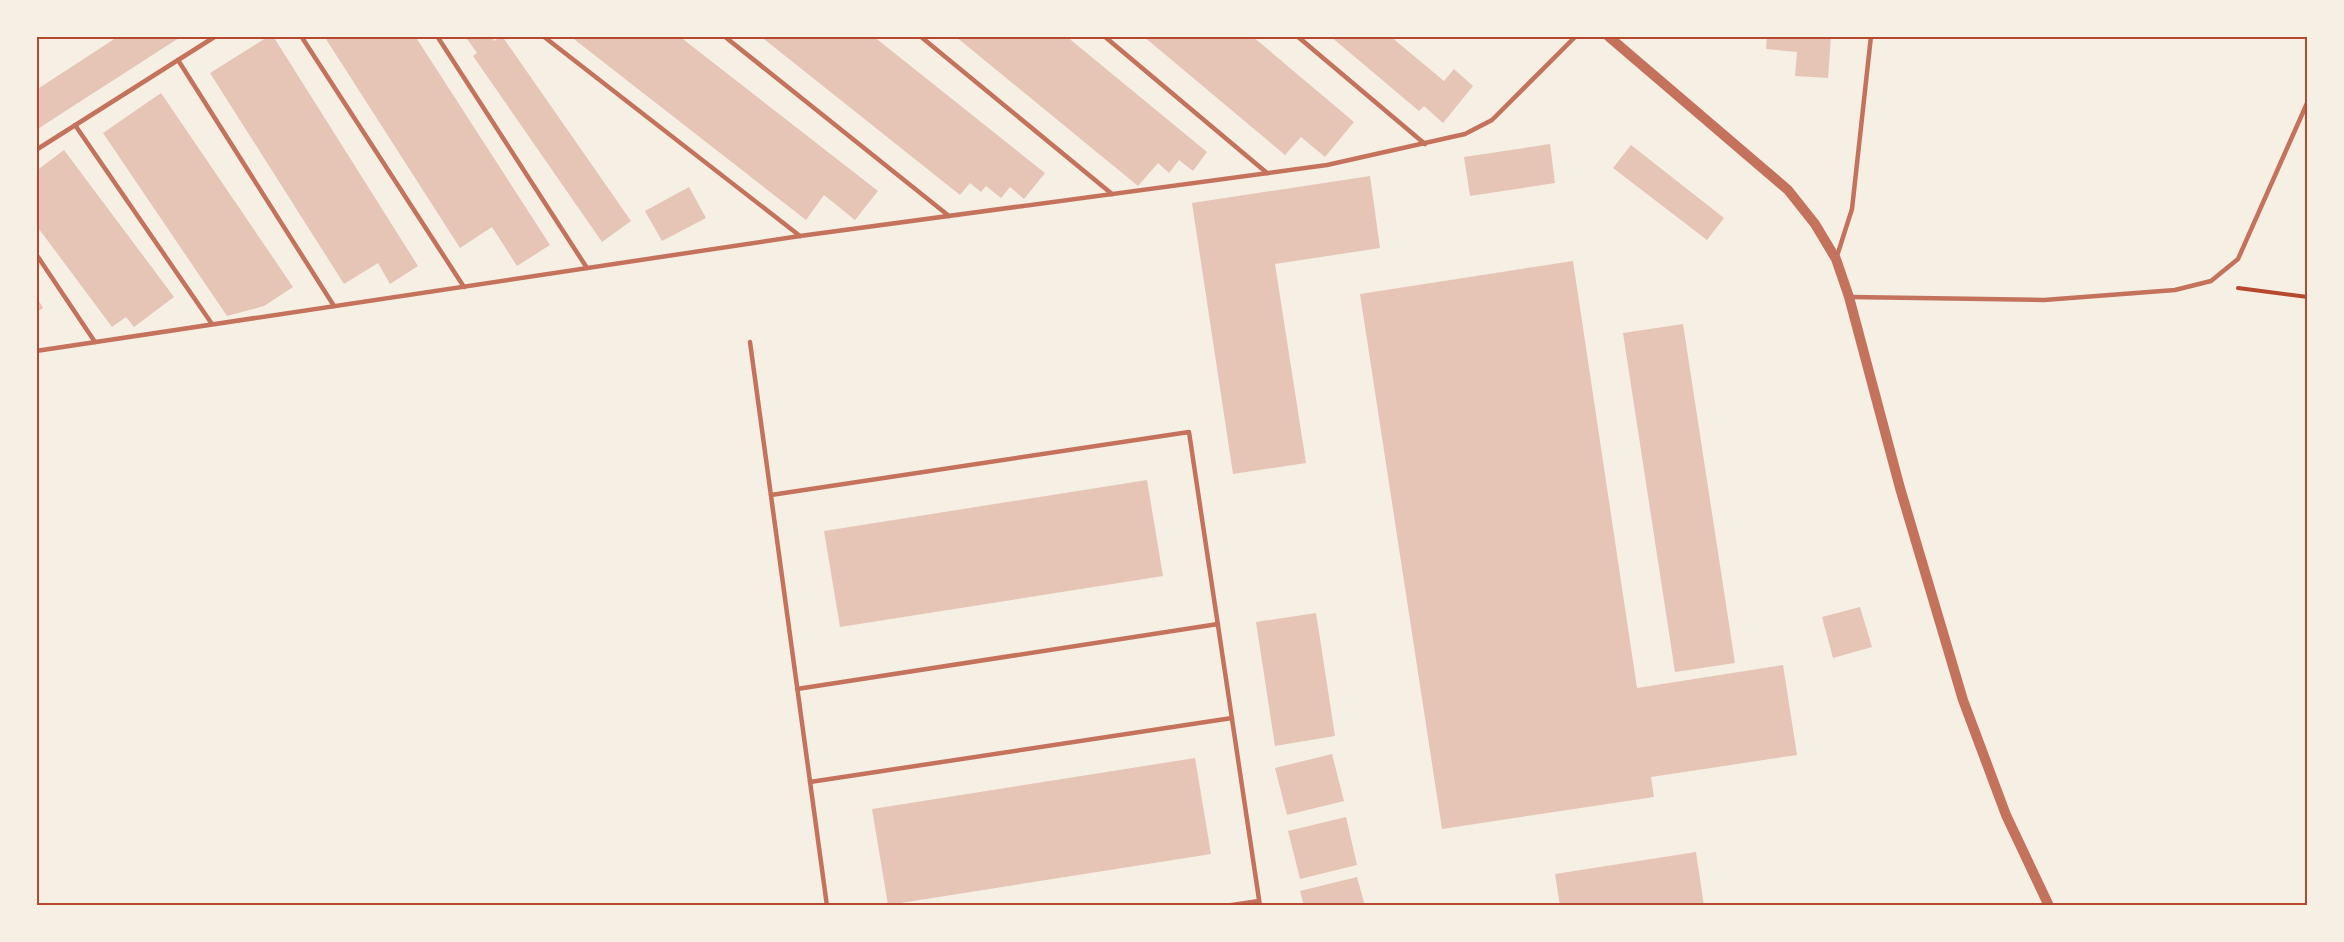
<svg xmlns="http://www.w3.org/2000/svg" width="2344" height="942" viewBox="0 0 2344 942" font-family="'Fira Sans Condensed',sans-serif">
<rect width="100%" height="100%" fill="#f6efe4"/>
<!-- building -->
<g fill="#e6c5b7">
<polygon points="119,36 182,36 36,130 36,90"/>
<polygon points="269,36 273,36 418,266 390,284 378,263 344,284 210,73"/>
<polygon points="324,36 415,36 550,245 517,266 492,227 460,248"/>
<polygon points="465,36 491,36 494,41 502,36 631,221 602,242 473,56 477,53"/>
<polygon points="570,36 679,36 878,191 855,220 824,195 806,220"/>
<polygon points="760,36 873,36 1045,173 1024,199 1010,187 1001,198 986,186 981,192 970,183 960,195"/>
<polygon points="955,36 1066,36 1207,152 1193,171 1179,160 1169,173 1158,163 1138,186"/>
<polygon points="1143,36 1252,36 1354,122 1325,157 1301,137 1285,155"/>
<polygon points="1330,36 1390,36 1444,81 1454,69 1473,86 1443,123 1424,106 1419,111"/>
<polygon points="1767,36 1831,36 1828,78 1795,76 1797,52 1766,49"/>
<polygon points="161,93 293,287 264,306 227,316 103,133"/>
<polygon points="1550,144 1555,183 1470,196 1464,157"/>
<polygon points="1631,145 1724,218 1707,240 1613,168"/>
<polygon points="64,150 174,297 134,327 126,317 112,327 36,225 36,171"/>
<polygon points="1370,176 1380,248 1275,264 1306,463 1233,474 1192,203"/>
<polygon points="689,187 706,218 662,241 645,211"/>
<polygon points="1573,261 1637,688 1783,665 1797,755 1651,777 1654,797 1442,829 1360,294"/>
<polygon points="36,296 43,308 36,313"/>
<polygon points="1683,324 1735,663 1675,672 1623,333"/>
<polygon points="1147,480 1163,576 840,627 824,531"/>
<polygon points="1860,607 1872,647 1833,658 1822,617"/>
<polygon points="1316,613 1335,736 1275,746 1256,622"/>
<polygon points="1332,754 1344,801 1287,815 1275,768"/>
<polygon points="1195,758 1211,854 888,905 872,809"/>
<polygon points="1346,817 1357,865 1300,879 1288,831"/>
<polygon points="1696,852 1704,906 1560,906 1555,874"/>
<polygon points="1357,877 1365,906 1304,906 1300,891"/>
</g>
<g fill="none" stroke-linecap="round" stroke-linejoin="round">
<!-- path -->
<polyline stroke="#b5482f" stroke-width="4" points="2238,288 2308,297"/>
<!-- service -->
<g stroke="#c5725c" stroke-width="4.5">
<polyline points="301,36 464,287"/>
<polyline points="437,36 587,268"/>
<polyline points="543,36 800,236"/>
<polyline points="724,36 949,216"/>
<polyline points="920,36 1112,194"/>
<polyline points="1104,36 1267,173"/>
<polyline points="1297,36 1425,144"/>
<polyline points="178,60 334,306"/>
<polyline points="75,125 212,324"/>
<polyline points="36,150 216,36"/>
<polyline points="36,254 95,342"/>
<polyline points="1837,256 1852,209 1871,36"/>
<polyline points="1851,297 2044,300 2175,290 2211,281 2238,259 2308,101"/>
<polyline points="750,342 827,906"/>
<polyline points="36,351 800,236 1327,165 1465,134 1492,120 1576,36"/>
<polyline points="771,495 1189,432 1260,906"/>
<polyline points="797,689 1218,624"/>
<polyline points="810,782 1232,718"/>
<polyline points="1225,906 1259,901"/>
</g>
<!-- tertiary -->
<polyline stroke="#c5725c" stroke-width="10" points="1608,36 1788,190 1815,224 1836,259 1849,297 1900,488 1963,700 2006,815 2049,906"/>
</g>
<!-- border -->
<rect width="2344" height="942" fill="none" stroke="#f6efe4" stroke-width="75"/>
<rect x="38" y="38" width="2268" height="866" fill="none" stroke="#b5482f" stroke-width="2"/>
</svg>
